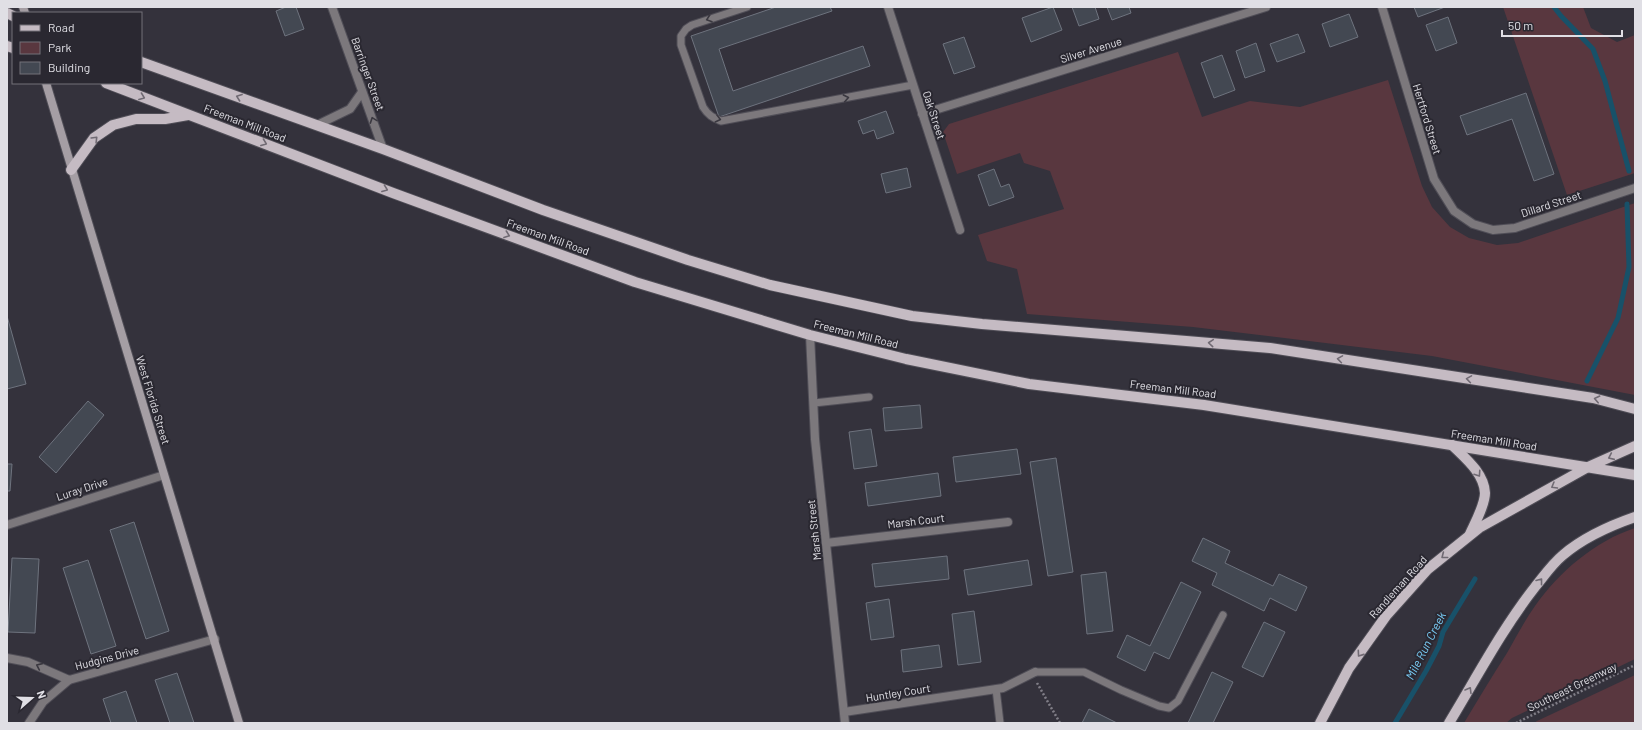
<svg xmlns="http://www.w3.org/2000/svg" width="1642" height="730" viewBox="0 0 1642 730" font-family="Barlow,sans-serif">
<rect width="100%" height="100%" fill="#34323c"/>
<!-- green -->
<g fill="#59373f">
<polygon points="1503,7 1583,7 1591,28 1617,42 1635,35 1635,173 1567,195"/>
<polygon points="1178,52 1202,117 1250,101 1300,107 1388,80 1422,186 1432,207 1450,227 1469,238 1497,245 1518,243 1635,203 1635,395 1432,356 1193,327 1027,314 1017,269 987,261 978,235 1064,209 1050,171 1024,163 1020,153 957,174 943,132 949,124"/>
<path d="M1635 528V659L1512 718 1506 723H1464C1478 700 1492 676 1507 653 1516 637 1525 620 1535 606 1559 572 1595 541 1635 528Z"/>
<polygon points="1635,675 1635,723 1534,723 1537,721"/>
</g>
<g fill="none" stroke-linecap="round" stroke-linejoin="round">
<!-- stream -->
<g stroke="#185169" stroke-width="5">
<polyline points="1554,7 1561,16 1593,49 1605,81 1629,171"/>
<polyline points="1587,381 1618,318 1629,267 1627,204"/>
<polyline points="1395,723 1426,671 1439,646 1443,632 1475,579"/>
</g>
</g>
<!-- building -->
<g fill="#434852" stroke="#6e737e">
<polygon points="286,7 296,7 304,29 285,36 276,11"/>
<polygon points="776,7 830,7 832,11 719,49 733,91 863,46 870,66 719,117 691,36"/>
<polygon points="1053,7 1062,30 1031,42 1022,18"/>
<polygon points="1072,7 1095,7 1099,19 1079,26"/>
<polygon points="1107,7 1129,7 1131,13 1112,20"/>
<polygon points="1414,7 1445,7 1418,17"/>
<polygon points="1349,14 1358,37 1330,47 1322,24"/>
<polygon points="1448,17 1457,43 1436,51 1426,25"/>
<polygon points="1298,34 1305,52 1277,62 1270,44"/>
<polygon points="964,37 975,67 954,74 943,44"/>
<polygon points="1256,43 1265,71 1245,78 1236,51"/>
<polygon points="1222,55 1235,90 1214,98 1201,63"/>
<polygon points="1526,93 1554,174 1534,181 1512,119 1467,135 1460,116"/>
<polygon points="886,111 894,133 877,139 874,130 863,134 858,121"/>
<polygon points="907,168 911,187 886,193 881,174"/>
<polygon points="994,169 1001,187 1009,184 1014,197 989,206 978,175"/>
<polygon points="7,316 26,384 7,389"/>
<polygon points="88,401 104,415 56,473 39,457"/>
<polygon points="920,405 922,428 885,431 883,408"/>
<polygon points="871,429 877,466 854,469 849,432"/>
<polygon points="1017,449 1021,474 956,482 953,457"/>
<polygon points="1056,458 1073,572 1048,576 1030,462"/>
<polygon points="7,464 12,464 10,491 7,491"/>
<polygon points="938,473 941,496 868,506 865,483"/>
<polygon points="134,522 169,631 146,639 110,530"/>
<polygon points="1203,538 1230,551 1225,563 1273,586 1279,574 1307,587 1296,611 1270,598 1264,611 1212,585 1217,573 1192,561"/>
<polygon points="947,556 949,579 875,587 872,564"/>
<polygon points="12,558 39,559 35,633 8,632"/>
<polygon points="88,560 116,646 91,654 63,568"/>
<polygon points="1028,560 1032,585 968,595 964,570"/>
<polygon points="1106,572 1113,631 1087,634 1081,575"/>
<polygon points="1181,582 1201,592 1169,659 1154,652 1145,671 1117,657 1127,635 1150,646"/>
<polygon points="889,599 894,637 871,640 866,603"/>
<polygon points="974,611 981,662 958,665 952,614"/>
<polygon points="1264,622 1285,632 1263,677 1242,667"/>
<polygon points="939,645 942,667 903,672 901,650"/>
<polygon points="1212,672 1233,682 1213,723 1188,723"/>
<polygon points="177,673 194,723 170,723 155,680"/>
<polygon points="126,691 137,723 111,723 103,699"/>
<polygon points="1089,709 1117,723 1082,723"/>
</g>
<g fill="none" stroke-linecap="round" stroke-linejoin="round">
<!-- lane casing -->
<g stroke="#504e57" stroke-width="9">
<g id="lane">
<path d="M747 7 692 25 686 29 681 36V45L703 107C708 115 713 118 721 121L913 85"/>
<polyline points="814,403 869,397"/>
<polyline points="1035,672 1084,672 1121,690 1159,706 1169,708 1178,701 1223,615"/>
<polyline points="996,689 1000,723"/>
</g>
</g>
<!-- street casing -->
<g stroke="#504e57" stroke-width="10">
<g id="street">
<polyline points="332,7 383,149"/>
<polyline points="888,7 960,230"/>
<polyline points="1382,7 1434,179 1454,211 1473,224 1493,230 1515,228 1635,188"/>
<polyline points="922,114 1266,7"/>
<polyline points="317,125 350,109 362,92"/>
<polyline points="810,335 815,439 845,723"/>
<polyline points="7,525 164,475"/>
<polyline points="826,543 1008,522"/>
<polyline points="7,658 28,662 69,680 215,639"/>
<polyline points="844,712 1003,688 1035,672"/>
<polyline points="29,723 43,702 69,680"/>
</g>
</g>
<!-- secondary casing -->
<g stroke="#504e57" stroke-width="10">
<g id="secondary">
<polyline points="23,7 25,13"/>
<polyline points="46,83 239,723"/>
</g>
</g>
<!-- primary casing -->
<g stroke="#504e57" stroke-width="12">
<g id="primary">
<polyline points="7,13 13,16"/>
<polyline points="7,46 13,48"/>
<polyline points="141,62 383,149 543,210 688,260 770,285 912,316 982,324 1270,348 1593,398 1635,409"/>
<polyline points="106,83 393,193 635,282 810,335 906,359 1029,384 1204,405 1635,475"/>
<polyline points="71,170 94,138 113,125 136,119 165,119 188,115"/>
<path d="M1452 445C1465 458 1484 473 1485 493 1485 505 1475 523 1470 534"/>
<polyline points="1320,723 1349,668 1386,616 1428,569 1479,528 1588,467 1635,446"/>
<path d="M1449 723C1477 677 1502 629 1535 587 1544 576 1552 564 1563 555 1584 537 1609 526 1635 517"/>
</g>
</g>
<!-- path -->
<g stroke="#807e87" stroke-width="2.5" stroke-dasharray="2 2" stroke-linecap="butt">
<polyline points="1037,683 1060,723"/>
<polyline points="1516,723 1635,665"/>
</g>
<!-- lane -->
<use href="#lane" stroke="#7c787c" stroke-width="7"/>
<!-- street -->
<use href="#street" stroke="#7c787c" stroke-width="8"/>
<!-- secondary -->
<use href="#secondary" stroke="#a59ea4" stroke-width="8"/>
<!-- primary -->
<use href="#primary" stroke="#c5bbc3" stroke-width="10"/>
</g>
<!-- one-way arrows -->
<defs><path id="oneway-chevron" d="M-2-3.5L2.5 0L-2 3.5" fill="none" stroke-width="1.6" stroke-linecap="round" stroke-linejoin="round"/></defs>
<g stroke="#3a3840">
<use href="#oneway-chevron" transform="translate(709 19) rotate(161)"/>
<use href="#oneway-chevron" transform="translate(846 98) rotate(-11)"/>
<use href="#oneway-chevron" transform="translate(718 119) rotate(14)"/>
<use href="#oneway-chevron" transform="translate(373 120) rotate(-110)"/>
<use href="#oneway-chevron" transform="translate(39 666) rotate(-156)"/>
</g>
<g stroke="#706a73">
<use href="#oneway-chevron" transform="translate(142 97) rotate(21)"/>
<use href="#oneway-chevron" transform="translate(239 97) rotate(-160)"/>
<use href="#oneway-chevron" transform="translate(95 139) rotate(-45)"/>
<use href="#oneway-chevron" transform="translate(264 143) rotate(21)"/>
<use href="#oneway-chevron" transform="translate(385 189) rotate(21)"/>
<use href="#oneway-chevron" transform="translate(507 235) rotate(20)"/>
<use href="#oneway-chevron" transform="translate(1211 343) rotate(-175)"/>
<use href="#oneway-chevron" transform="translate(1340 359) rotate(-171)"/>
<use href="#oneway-chevron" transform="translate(1469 379) rotate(-171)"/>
<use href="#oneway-chevron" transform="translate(1597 399) rotate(-167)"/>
<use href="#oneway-chevron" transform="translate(1611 457) rotate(156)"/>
<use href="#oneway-chevron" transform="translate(1478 474) rotate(56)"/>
<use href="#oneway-chevron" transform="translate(1554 486) rotate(150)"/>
<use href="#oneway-chevron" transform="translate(1444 556) rotate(142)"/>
<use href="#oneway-chevron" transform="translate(1540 581) rotate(-52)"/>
<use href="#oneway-chevron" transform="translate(1360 654) rotate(125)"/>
<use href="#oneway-chevron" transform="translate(1469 690) rotate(-59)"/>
</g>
<g text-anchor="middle" stroke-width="4" stroke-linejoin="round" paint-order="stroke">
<!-- street labels -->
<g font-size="11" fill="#e0dfe5" stroke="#2a2831">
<text transform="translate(1091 50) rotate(-17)" y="4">Silver Avenue</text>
<text transform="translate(368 74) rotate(70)" y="4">Barringer Street</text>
<text transform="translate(934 115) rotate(72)" y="4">Oak Street</text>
<text transform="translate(1427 119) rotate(73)" y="4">Hertford Street</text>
<text transform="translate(245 123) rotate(21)" y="4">Freeman Mill Road</text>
<text transform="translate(1551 204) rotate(-18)" y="4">Dillard Street</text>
<text transform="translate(548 237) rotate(20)" y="4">Freeman Mill Road</text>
<text transform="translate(856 334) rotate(14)" y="4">Freeman Mill Road</text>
<text transform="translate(1173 389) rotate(7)" y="4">Freeman Mill Road</text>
<text transform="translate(153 400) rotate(73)" y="4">West Florida Street</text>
<text transform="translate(1494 440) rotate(9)" y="4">Freeman Mill Road</text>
<text transform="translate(82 489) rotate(-18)" y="4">Luray Drive</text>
<text transform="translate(916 521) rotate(-7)" y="4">Marsh Court</text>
<text transform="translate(814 530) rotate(-96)" y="4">Marsh Street</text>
<text transform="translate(1398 587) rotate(-48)" y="4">Randleman Road</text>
<text transform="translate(107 658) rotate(-15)" y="4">Hudgins Drive</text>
<text transform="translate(1572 687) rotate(-26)" y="4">Southeast Greenway</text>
<text transform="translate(898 693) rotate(-9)" y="4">Huntley Court</text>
</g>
<!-- water labels -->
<g font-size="12" font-style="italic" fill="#7acef8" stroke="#2a2831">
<text transform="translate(1426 646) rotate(-63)" y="4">Mile Run Creek</text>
</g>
</g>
<!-- border -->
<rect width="1642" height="730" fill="none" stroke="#e0dfe5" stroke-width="16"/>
<!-- legend -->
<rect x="12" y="12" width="130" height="72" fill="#2a2831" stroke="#737179"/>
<rect x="20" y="25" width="20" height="6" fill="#c5bbc3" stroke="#737179"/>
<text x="48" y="32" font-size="12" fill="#e0dfe5">Road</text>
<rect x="20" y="42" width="20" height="12" fill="#59373f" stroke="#737179"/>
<text x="48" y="52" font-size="12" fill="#e0dfe5">Park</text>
<rect x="20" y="62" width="20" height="12" fill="#434852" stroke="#737179"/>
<text x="48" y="72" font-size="12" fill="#e0dfe5">Building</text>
<!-- north arrow -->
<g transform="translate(32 698) rotate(70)" stroke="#2a2831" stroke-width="3" paint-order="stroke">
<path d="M0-3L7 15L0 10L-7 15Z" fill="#e0dfe5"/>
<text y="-6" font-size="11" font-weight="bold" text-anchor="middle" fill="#e0dfe5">N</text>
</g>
<!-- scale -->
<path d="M1502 30v6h120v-6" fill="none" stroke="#e0dfe5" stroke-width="2"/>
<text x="1508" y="30" font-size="12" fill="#e0dfe5" stroke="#2a2831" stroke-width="3" paint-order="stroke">50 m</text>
</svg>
